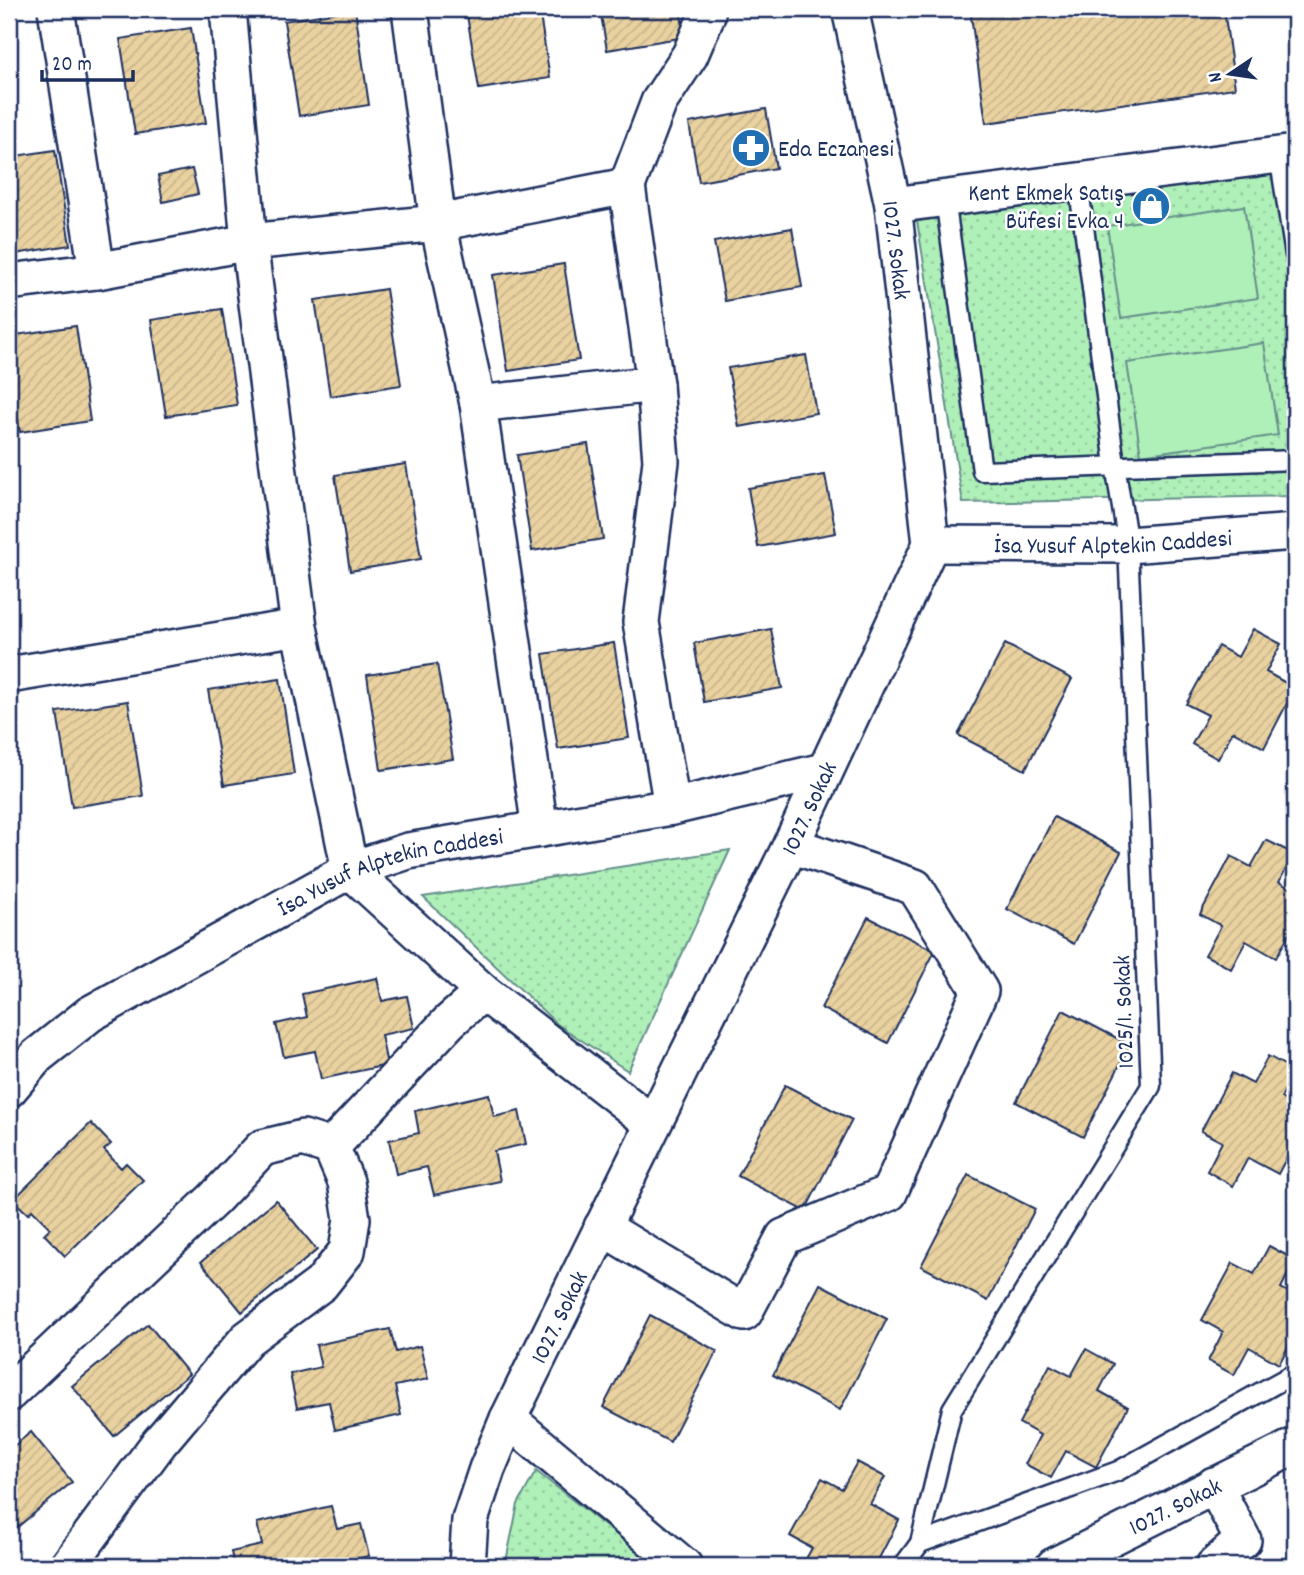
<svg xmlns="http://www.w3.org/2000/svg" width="1304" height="1575" viewBox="0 0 1304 1575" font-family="Dekko,sans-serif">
<defs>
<pattern id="green-dots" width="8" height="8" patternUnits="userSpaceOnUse" patternTransform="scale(1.75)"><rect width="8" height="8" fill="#afefb8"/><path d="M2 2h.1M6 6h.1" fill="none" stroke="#96cda1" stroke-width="1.8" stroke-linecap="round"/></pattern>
<pattern id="building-hatch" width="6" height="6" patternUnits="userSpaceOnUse" patternTransform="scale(1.75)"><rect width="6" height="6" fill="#ead2a0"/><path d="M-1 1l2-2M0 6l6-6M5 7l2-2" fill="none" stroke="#c8b58c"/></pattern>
</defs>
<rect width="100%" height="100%" fill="#fff"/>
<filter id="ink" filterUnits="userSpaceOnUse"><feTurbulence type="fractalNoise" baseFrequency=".0143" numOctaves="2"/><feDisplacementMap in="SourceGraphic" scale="14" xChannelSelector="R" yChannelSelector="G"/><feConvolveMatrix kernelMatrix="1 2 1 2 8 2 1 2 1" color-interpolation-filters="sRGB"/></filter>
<g filter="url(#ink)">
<!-- green -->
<g fill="url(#green-dots)" stroke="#658f8b" stroke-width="2">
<polygon points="1295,169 1295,496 963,503 917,221"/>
<polygon points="730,850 628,1071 557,1024 423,897"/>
<polygon points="536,1471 656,1566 505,1566 518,1504"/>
</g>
<!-- pitch -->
<g fill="#afefb8" stroke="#658f8b" stroke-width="2">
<polygon points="1244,206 1258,298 1121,318 1107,226"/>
<polygon points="1264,343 1278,435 1141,455 1127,363"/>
</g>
<!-- building -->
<g fill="url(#building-hatch)" stroke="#1b2f5e" stroke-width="2">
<polygon points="355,9 369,105 299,116 284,21"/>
<polygon points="466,9 539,9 550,78 479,89"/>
<polygon points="600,9 680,9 685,37 607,50"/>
<polygon points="970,9 1224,9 1235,88 986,123"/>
<polygon points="191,28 206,123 135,134 120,39"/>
<polygon points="766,109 776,168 699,182 689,123"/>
<polygon points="55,150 70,245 9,255 9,157"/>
<polygon points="192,169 198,194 163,202 158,176"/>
<polygon points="792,228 802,287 725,301 714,242"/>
<polygon points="564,264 579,360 508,371 493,275"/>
<polygon points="386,289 401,385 330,396 315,300"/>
<polygon points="222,309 237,405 166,416 151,320"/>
<polygon points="76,326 90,421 20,432 9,365 9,336"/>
<polygon points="806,355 816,413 739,427 728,368"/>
<polygon points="588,444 603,539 532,551 517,455"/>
<polygon points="406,464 421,559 350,571 335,475"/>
<polygon points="825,475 836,533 758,547 748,488"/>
<polygon points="771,629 782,688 704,702 694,643"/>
<polygon points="1253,629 1281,644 1266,672 1295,688 1264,748 1233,731 1218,759 1192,744 1208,715 1186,704 1218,646 1238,657"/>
<polygon points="614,643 629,738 558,749 543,654"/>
<polygon points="1005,644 1072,679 1025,770 958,735"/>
<polygon points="437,664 453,759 381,770 367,675"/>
<polygon points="280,679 294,774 224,785 208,690"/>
<polygon points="128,701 143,796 72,807 57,712"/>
<polygon points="1054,817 1121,852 1074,944 1007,909"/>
<polygon points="1266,840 1294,854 1279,882 1295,891 1295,923 1276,958 1246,941 1231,969 1205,955 1221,926 1200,914 1231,856 1251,867"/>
<polygon points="868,917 935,951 888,1043 821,1008"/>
<polygon points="377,978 382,1001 407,996 414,1028 381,1035 387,1065 321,1079 315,1051 284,1057 276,1024 307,1017 302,994"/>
<polygon points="1063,1010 1130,1045 1083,1137 1016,1102"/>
<polygon points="1268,1056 1295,1071 1281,1098 1295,1107 1295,1142 1278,1174 1248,1158 1233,1186 1207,1171 1222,1142 1201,1131 1232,1073 1253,1084"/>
<polygon points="785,1085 852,1120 805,1211 738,1176"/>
<polygon points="489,1094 494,1117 519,1111 526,1144 494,1151 500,1181 434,1195 427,1167 396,1174 389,1140 419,1133 415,1111"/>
<polygon points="91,1123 111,1144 104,1150 121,1168 126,1163 143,1180 65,1256 44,1234 50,1228 32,1210 28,1214 13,1200"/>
<polygon points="968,1175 1035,1209 988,1301 921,1266"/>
<polygon points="276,1200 317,1250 242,1312 201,1262"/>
<polygon points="1269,1246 1295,1260 1281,1288 1295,1296 1295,1334 1279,1364 1249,1347 1234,1375 1208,1361 1223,1332 1202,1320 1233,1263 1254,1274"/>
<polygon points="820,1284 887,1319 840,1410 773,1375"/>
<polygon points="650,1315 717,1351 670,1442 603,1407"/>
<polygon points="148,1324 189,1374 114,1436 72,1386"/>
<polygon points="390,1329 396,1352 420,1346 428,1379 395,1386 401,1415 335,1430 329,1402 297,1408 290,1374 321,1367 316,1345"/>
<polygon points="1086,1349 1113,1364 1099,1391 1128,1407 1096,1467 1066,1451 1051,1478 1025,1464 1040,1435 1019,1423 1050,1365 1071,1376"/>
<polygon points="31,1432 72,1482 9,1534 9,1450"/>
<polygon points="857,1462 885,1477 870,1504 899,1520 875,1566 842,1566 837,1563 836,1566 802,1566 812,1548 790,1536 822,1478 842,1489"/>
<polygon points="331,1506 337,1529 361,1524 369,1556 336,1563 336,1566 234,1566 231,1552 262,1545 257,1523"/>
</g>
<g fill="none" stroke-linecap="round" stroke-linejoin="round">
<!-- service casing -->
<g stroke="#1b2f5e" stroke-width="23">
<g id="service">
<polyline points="1279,155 1295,255"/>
<polyline points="945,198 982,471 1295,460"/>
<polyline points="920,1543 952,1409 1151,1086 1128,545 1115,465 1078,181"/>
<polyline points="903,1566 920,1543 1118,1471 1295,1373"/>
</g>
</g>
<!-- minor casing -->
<g stroke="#1b2f5e" stroke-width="40">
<g id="minor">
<polyline points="56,9 97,271"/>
<polyline points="228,9 249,242 299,627 350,870 483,992 653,1124"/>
<polyline points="410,9 438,223 478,404 540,829"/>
<polyline points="893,205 1295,153"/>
<polyline points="9,282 97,271 249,242 438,223 627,186"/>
<polyline points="478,404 655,384"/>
<path id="s1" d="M931 544 1128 545 1295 532"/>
<polyline points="9,675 299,627"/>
<polyline points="672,807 641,622 661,461 655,384 627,186 659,102 690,55 707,15 707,9"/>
<path id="s2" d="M9 1089 37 1056 90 1014 350 870 408 851 672 807 824 771"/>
<polyline points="331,1147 449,1022 483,992"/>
<polyline points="602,1227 744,1313 784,1237 889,1193 980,991 915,887 791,845"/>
<polyline points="9,1393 214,1199 262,1148 303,1138 331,1147"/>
<polyline points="508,1419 684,1566"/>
<polyline points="68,1566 159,1443 247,1339 321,1284 347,1251 352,1219 346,1182 331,1147"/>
<path id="s3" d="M467 1566 470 1520 487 1469 508 1419 791 845 931 544 893 205 850 9"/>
<path id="s4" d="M1054 1566 1295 1446"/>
<polyline points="1214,1566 1243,1540 1214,1485"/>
</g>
</g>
<!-- service -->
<use href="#service" stroke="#fff" stroke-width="18"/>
<!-- minor -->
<use href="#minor" stroke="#fff" stroke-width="35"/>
</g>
</g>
<!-- icons -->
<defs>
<g id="pharmacy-disc" transform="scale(2.0125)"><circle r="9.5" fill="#1f6fb2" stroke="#fff"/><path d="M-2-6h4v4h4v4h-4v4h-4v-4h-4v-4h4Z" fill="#fff"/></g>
<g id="shop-disc" transform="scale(2.0125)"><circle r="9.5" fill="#1f6fb2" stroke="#fff"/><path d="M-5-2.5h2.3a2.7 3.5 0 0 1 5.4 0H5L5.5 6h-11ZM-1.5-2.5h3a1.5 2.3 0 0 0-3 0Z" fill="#fff"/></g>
</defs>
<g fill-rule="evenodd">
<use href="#pharmacy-disc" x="751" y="148"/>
<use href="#shop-disc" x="1151" y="206"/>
</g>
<g text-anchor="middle" stroke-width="5" stroke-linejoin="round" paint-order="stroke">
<!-- poi labels -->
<g font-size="24" fill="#1b2f5e" stroke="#fff" text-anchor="start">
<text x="778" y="156">Eda Eczanesi</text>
<text x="1124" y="200" text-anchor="end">Kent Ekmek Satış<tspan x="1124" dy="28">Büfesi Evka 4</tspan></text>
</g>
<!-- street labels -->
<g font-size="24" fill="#1b2f5e" stroke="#fff">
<text transform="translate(897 250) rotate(83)" y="8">1027. Sokak</text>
<text dy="8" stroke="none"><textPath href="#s1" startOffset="182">İsa Yusuf Alptekin Caddesi</textPath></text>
<text dy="8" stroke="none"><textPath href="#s3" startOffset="835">1027. Sokak</textPath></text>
<text dy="8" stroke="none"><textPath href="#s2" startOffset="446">İsa Yusuf Alptekin Caddesi</textPath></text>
<text transform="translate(1123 1012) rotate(-92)" y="8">1025/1. Sokak</text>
<text dy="8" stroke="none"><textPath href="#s3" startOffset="268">1027. Sokak</textPath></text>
<text dy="8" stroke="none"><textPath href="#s4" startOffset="135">1027. Sokak</textPath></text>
</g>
</g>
<!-- margin -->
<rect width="1304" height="1575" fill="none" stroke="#fff" stroke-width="35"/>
<rect x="18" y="18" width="1269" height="1540" fill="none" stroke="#1b2f5e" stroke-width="2.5" filter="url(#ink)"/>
<!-- north arrow -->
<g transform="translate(1230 74) rotate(257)" stroke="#ffffff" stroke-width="5" paint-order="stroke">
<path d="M0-5L12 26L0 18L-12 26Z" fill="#1b2f5e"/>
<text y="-10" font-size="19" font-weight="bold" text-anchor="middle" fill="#1b2f5e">N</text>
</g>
<!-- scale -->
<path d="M42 70v10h91v-10" fill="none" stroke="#1b2f5e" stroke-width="3.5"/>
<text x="52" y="70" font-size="21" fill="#1b2f5e" stroke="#ffffff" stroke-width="5" paint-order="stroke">20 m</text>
</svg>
